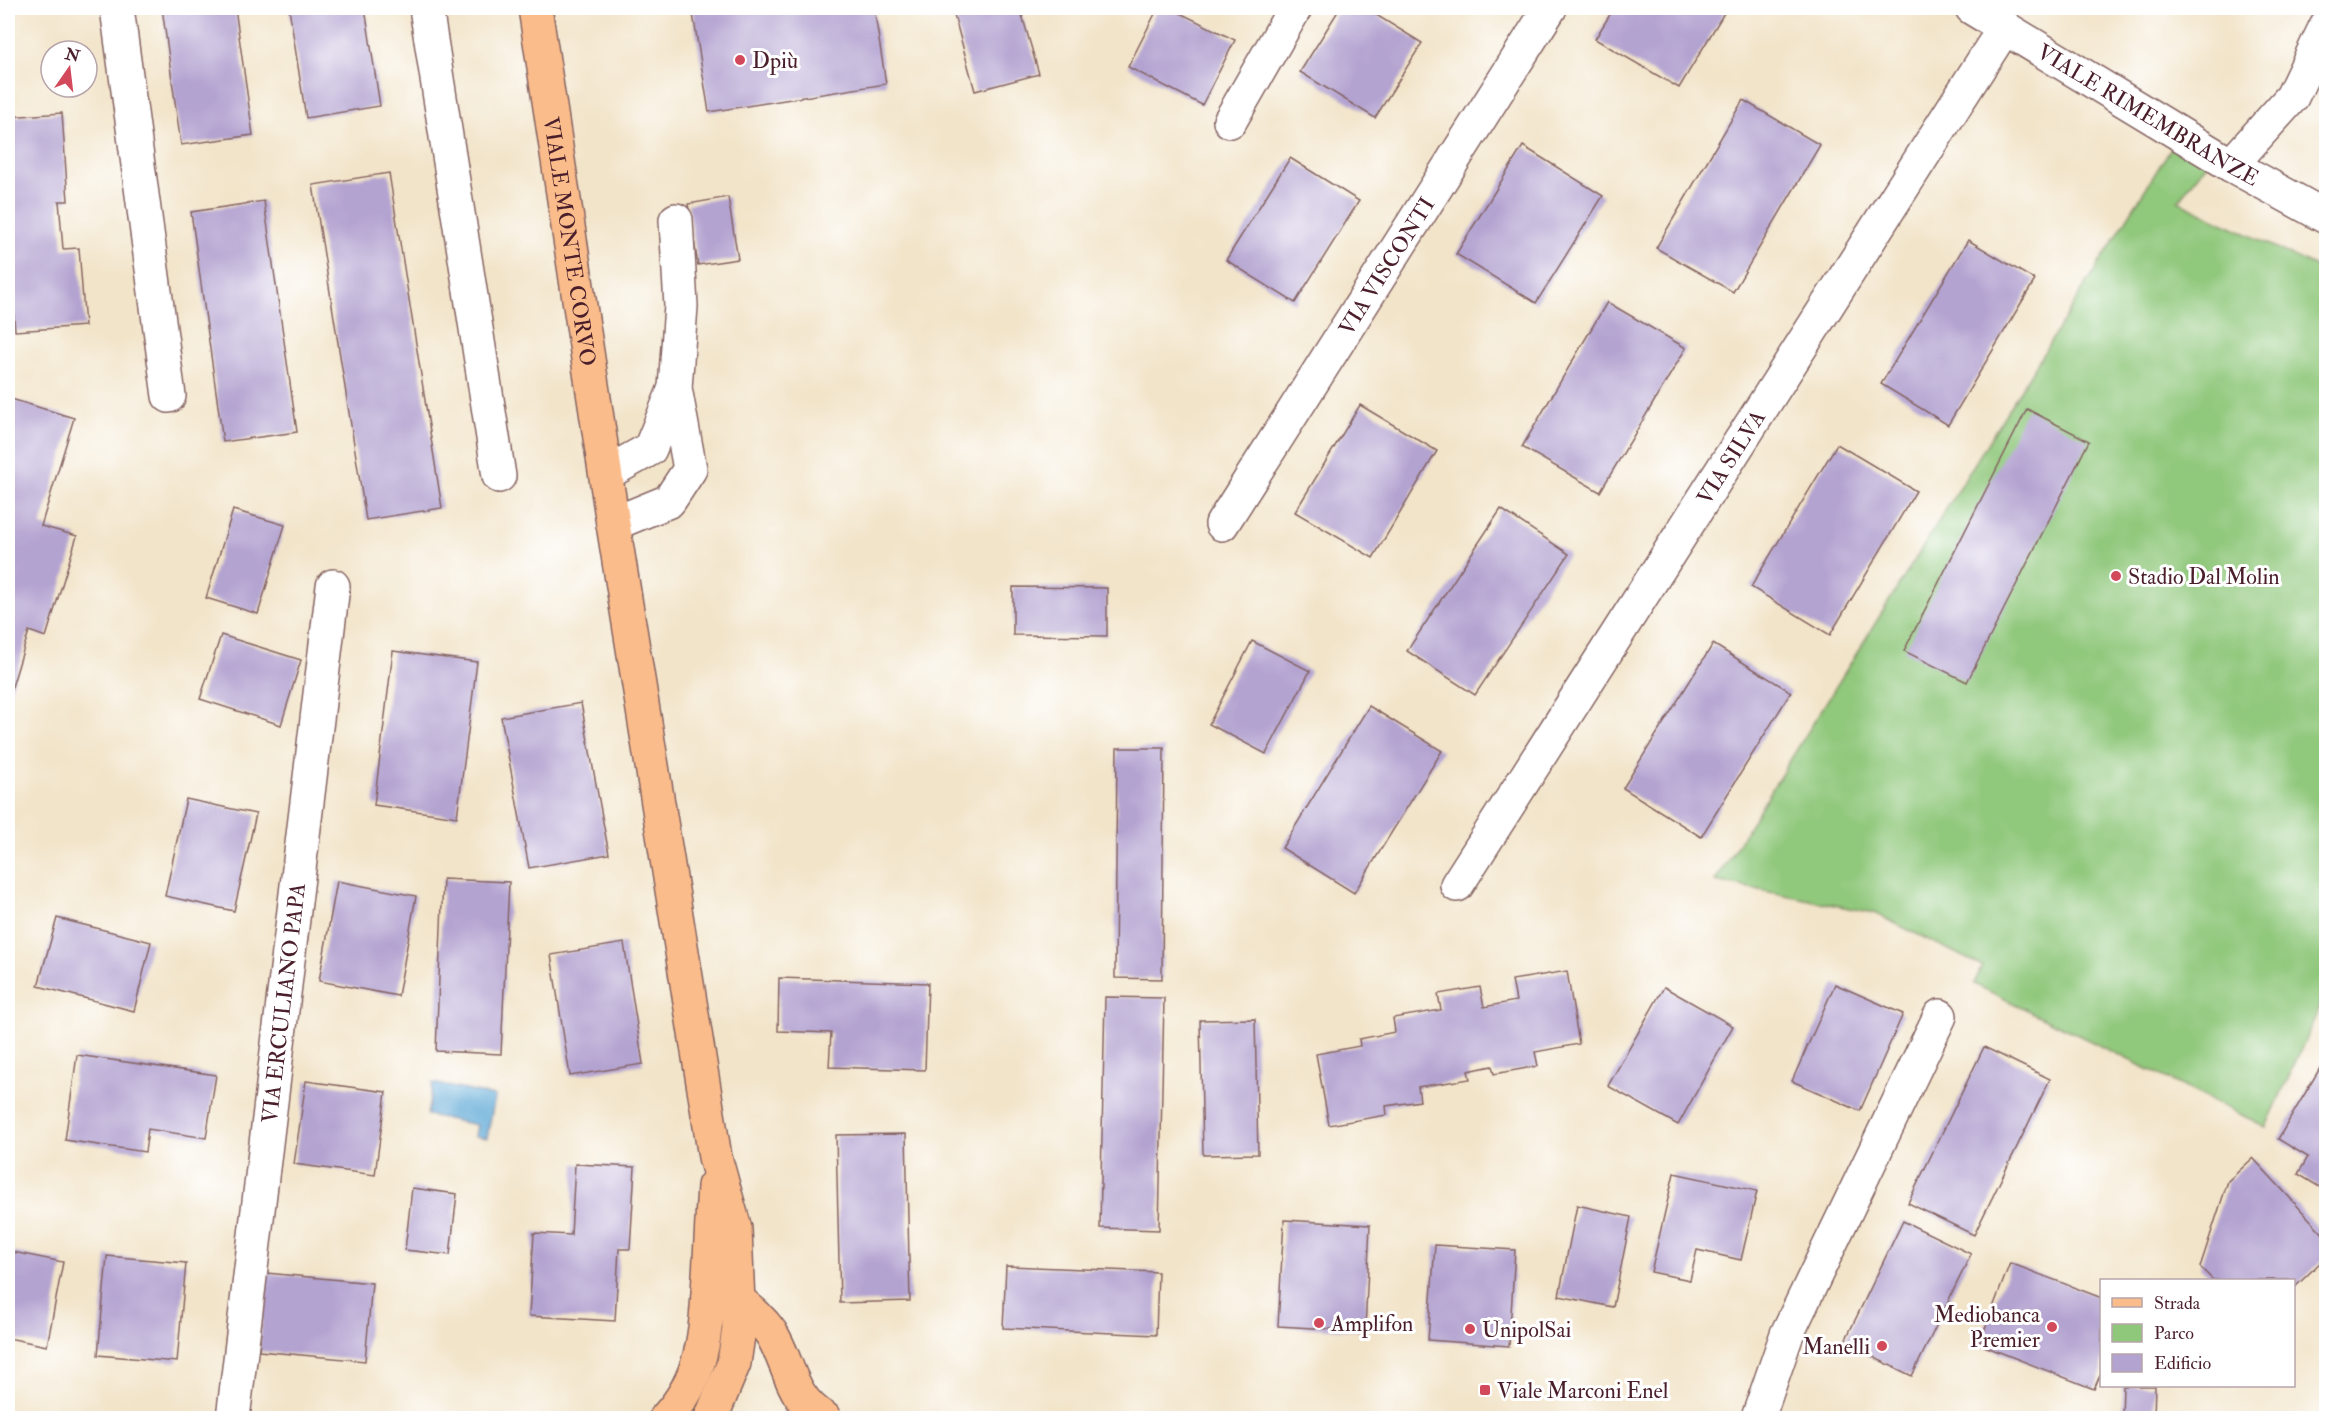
<svg xmlns="http://www.w3.org/2000/svg" width="2334" height="1426" viewBox="0 0 2334 1426" font-family="'IM FELL Double Pica',serif">
<rect width="100%" height="100%" fill="#fff"/>
<filter id="ink" filterUnits="userSpaceOnUse"><feTurbulence type="fractalNoise" baseFrequency=".0167" numOctaves="2"/><feDisplacementMap in="SourceGraphic" scale="12" xChannelSelector="R" yChannelSelector="G"/><feConvolveMatrix kernelMatrix="1 2 1 2 8 2 1 2 1" color-interpolation-filters="sRGB"/></filter>
<filter id="wash" filterUnits="userSpaceOnUse"><feTurbulence type="fractalNoise" baseFrequency=".008" numOctaves="4" result="noise"/><feDisplacementMap in="SourceGraphic" scale="24" xChannelSelector="R" yChannelSelector="G"/><feGaussianBlur stdDeviation="1.35" result="paint"/><feColorMatrix in="noise" values="0 0 0 0 0 0 0 0 0 0 0 0 0 0 0 0 0 1.4 0 .05"/><feComposite in="paint" operator="in"/></filter>
<g filter="url(#wash)">
<rect width="100%" height="100%" fill="#f2e4c9"/>
<!-- green -->
<polygon fill="#90c87b" stroke="#6d7453" stroke-width="1.5" points="2174,143 2208,162 2178,201 2326,272 2326,994 2266,1127 1974,984 1982,966 1874,913 1715,881"/>
<!-- water -->
<polygon fill="#5ea9d6" stroke="#546480" stroke-width="1.5" points="433,1083 495,1096 487,1138 475,1136 477,1125 427,1115"/>
<g id="blocks">
<!-- building -->
<g fill="#b3a3d0">
<polygon points="162,8 235,8 253,135 181,145"/>
<polygon points="289,8 365,8 380,106 306,118"/>
<polygon points="692,8 874,8 886,84 709,112"/>
<polygon points="966,8 1020,8 1039,74 975,91 953,11"/>
<polygon points="1158,8 1170,8 1235,40 1202,105 1128,67"/>
<polygon points="1340,8 1365,8 1422,43 1375,118 1300,72"/>
<polygon points="1614,8 1727,8 1679,88 1595,39"/>
<polygon points="1743,100 1820,145 1733,292 1656,248"/>
<polygon points="62,113 68,201 59,201 63,249 79,248 85,326 15,331 10,261 8,261 8,117"/>
<polygon points="1523,146 1603,196 1536,303 1456,254"/>
<polygon points="1290,158 1359,201 1295,303 1226,260"/>
<polygon points="389,173 442,508 366,520 313,185"/>
<polygon points="728,197 738,259 698,265 688,204"/>
<polygon points="264,201 297,432 223,442 191,212"/>
<polygon points="1968,240 2035,280 1948,425 1881,384"/>
<polygon points="1607,302 1686,348 1600,492 1522,447"/>
<polygon points="8,398 74,418 41,526 77,536 46,637 29,631 8,700"/>
<polygon points="1360,405 1437,451 1373,558 1295,512"/>
<polygon points="2027,409 2089,441 1967,682 1904,651"/>
<polygon points="1837,444 1916,491 1830,635 1751,587"/>
<polygon points="1501,509 1569,554 1475,695 1407,651"/>
<polygon points="233,510 285,525 258,614 206,598"/>
<polygon points="1013,587 1107,588 1107,636 1013,635"/>
<polygon points="221,635 301,660 281,725 200,699"/>
<polygon points="1252,641 1310,671 1266,754 1209,724"/>
<polygon points="1713,644 1791,692 1701,837 1623,788"/>
<polygon points="393,651 477,662 457,817 374,805"/>
<polygon points="581,703 609,854 529,868 501,717"/>
<polygon points="1369,706 1442,751 1354,893 1282,848"/>
<polygon points="1117,748 1164,748 1162,979 1115,978"/>
<polygon points="186,799 256,814 234,911 165,896"/>
<polygon points="443,879 509,882 501,1054 436,1051"/>
<polygon points="337,881 416,896 398,996 319,981"/>
<polygon points="57,918 151,942 134,1011 38,986"/>
<polygon points="624,943 643,1064 570,1076 551,955"/>
<polygon points="1567,971 1579,1044 1535,1052 1538,1066 1494,1074 1492,1066 1468,1071 1470,1079 1418,1087 1420,1101 1386,1106 1387,1115 1329,1125 1316,1054 1360,1046 1359,1039 1395,1032 1393,1018 1441,1010 1438,994 1480,987 1484,1007 1516,1001 1512,980"/>
<polygon points="779,978 928,983 925,1070 829,1067 831,1033 778,1031"/>
<polygon points="1835,984 1903,1014 1860,1111 1792,1081"/>
<polygon points="1664,987 1733,1026 1678,1125 1608,1086"/>
<polygon points="1105,997 1164,998 1159,1230 1100,1228"/>
<polygon points="1255,1019 1258,1154 1203,1155 1200,1020"/>
<polygon points="1984,1047 2050,1079 1974,1235 1908,1203"/>
<polygon points="77,1055 216,1075 206,1138 148,1129 145,1152 65,1140"/>
<polygon points="2326,1058 2326,1191 2298,1174 2308,1157 2278,1139"/>
<polygon points="306,1081 386,1092 375,1175 294,1164"/>
<polygon points="906,1134 910,1301 840,1303 836,1135"/>
<polygon points="2253,1158 2326,1237 2326,1257 2294,1288 2294,1280 2213,1280 2200,1267 2228,1181"/>
<polygon points="575,1164 635,1167 630,1249 619,1249 615,1321 529,1316 534,1233 571,1235"/>
<polygon points="1674,1173 1757,1191 1741,1260 1697,1250 1690,1280 1651,1272"/>
<polygon points="412,1188 457,1194 450,1255 405,1250"/>
<polygon points="1577,1205 1631,1217 1613,1307 1559,1296"/>
<polygon points="1284,1220 1370,1225 1365,1331 1278,1326"/>
<polygon points="1903,1221 1971,1254 1912,1376 1844,1343"/>
<polygon points="1435,1245 1515,1250 1509,1346 1428,1340"/>
<polygon points="8,1251 63,1262 47,1346 8,1338"/>
<polygon points="107,1256 186,1263 177,1362 98,1355"/>
<polygon points="2010,1263 2102,1298 2102,1371 2094,1389 1979,1344"/>
<polygon points="1006,1266 1158,1272 1156,1335 1003,1328"/>
<polygon points="266,1273 372,1283 365,1361 259,1351"/>
<polygon points="2123,1386 2155,1386 2154,1418 2122,1418"/>
</g>
</g>
</g>
<g filter="url(#ink)">
<use href="#blocks" fill-opacity="0" stroke="#856462" stroke-width="1.5"/>
<g fill="none" stroke-linecap="round" stroke-linejoin="round">
<!-- minor casing -->
<g stroke="#856462" stroke-width="36">
<g id="minor">
<polyline points="117,8 169,396"/>
<polyline points="426,8 499,476"/>
<path id="s1" d="M1972 8 2231 165 2326 217"/>
<polyline points="1230,121 1295,8"/>
<polyline points="2231,165 2292,97 2326,26"/>
<polyline points="607,473 650,449 675,388"/>
<polyline points="613,524 669,501 690,469 675,388 681,306 676,220"/>
<path id="s2" d="M1222 524 1550 8"/>
<path id="s3" d="M1457 885 2005 27"/>
<path id="s4" d="M233 1418 333 586"/>
<polyline points="1758,1418 1787,1334 1940,1016"/>
</g>
</g>
<!-- major casing -->
<g stroke="#856462" stroke-width="36">
<g id="major">
<path id="s5" d="M535 8 613 524 715 1157 735 1229 739 1329 734 1363 711 1418"/>
<path d="M738 1300C750 1310 762 1320 771 1333 790 1364 790 1398 824 1418"/>
<path d="M666 1418C705 1377 706 1328 709 1275 711 1245 712 1216 714 1186"/>
</g>
</g>
<!-- minor -->
<use href="#minor" stroke="#fff" stroke-width="33"/>
<!-- major -->
<use href="#major" stroke="#fabc8b" stroke-width="33"/>
</g>
</g>
<!-- markers -->
<g fill="#d1495b" stroke="#fff" stroke-width="2">
<circle cx="740" cy="60" r="6"/>
<circle cx="2116" cy="576" r="6"/>
<circle cx="1319" cy="1323" r="6"/>
<circle cx="2052" cy="1327" r="6"/>
<circle cx="1470" cy="1329" r="6"/>
<circle cx="1882" cy="1346" r="6"/>
<rect x="1479" y="1384" width="12" height="12" rx="3"/>
</g>
<g text-anchor="middle" stroke-width="6" stroke-linejoin="round" paint-order="stroke">
<!-- poi labels -->
<g font-size="22" fill="#4a1f2b" stroke="#fff" text-anchor="start">
<text x="752" y="68">Dpiù</text>
<text x="2128" y="584">Stadio Dal Molin</text>
<text x="2040" y="1322" text-anchor="end">Mediobanca<tspan x="2040" dy="25">Premier</tspan></text>
<text x="1331" y="1331">Amplifon</text>
<text x="1482" y="1337">UnipolSai</text>
<text x="1870" y="1354" text-anchor="end">Manelli</text>
<text x="1497" y="1398">Viale Marconi Enel</text>
</g>
<!-- street labels -->
<g font-size="22" fill="#4a1f2b" stroke="#fff">
<text dy="8" stroke="none"><textPath href="#s1" startOffset="206">VIALE RIMEMBRANZE</textPath></text>
<text dy="8" stroke="none"><textPath href="#s5" startOffset="236">VIALE MONTE CORVO</textPath></text>
<text dy="8" stroke="none"><textPath href="#s2" startOffset="306">VIA VISCONTI</textPath></text>
<text dy="8" stroke="none"><textPath href="#s3" startOffset="508">VIA SILVA</textPath></text>
<text dy="8" stroke="none"><textPath href="#s4" startOffset="418">VIA ERCULIANO PAPA</textPath></text>
</g>
</g>
<!-- margin -->
<rect width="2334" height="1426" fill="none" stroke="#fff" stroke-width="30"/>
<!-- legend -->
<rect x="2100" y="1279" width="195" height="108" fill="#ffffff" stroke="#b7a5aa" stroke-width="1.5"/>
<rect x="2112" y="1298" width="30" height="9" fill="#fabc8b" stroke="#b7a5aa" stroke-width="1.5"/>
<text x="2154" y="1309" font-size="18" fill="#4a1f2b">Strada</text>
<rect x="2112" y="1324" width="30" height="18" fill="#90c87b" stroke="#b7a5aa" stroke-width="1.5"/>
<text x="2154" y="1339" font-size="18" fill="#4a1f2b">Parco</text>
<rect x="2112" y="1354" width="30" height="18" fill="#b3a3d0" stroke="#b7a5aa" stroke-width="1.5"/>
<text x="2154" y="1369" font-size="18" fill="#4a1f2b">Edificio</text>
<!-- north arrow -->
<g transform="translate(69 69) rotate(14)"><circle r="28" fill="#ffffff" stroke="#b7a5aa" stroke-width="1.5"/>
<path d="M0-4.5L10 22L0 15L-10 22Z" fill="#d1495b"/>
<text y="-9" font-size="16" font-weight="bold" text-anchor="middle" fill="#4a1f2b">N</text>
</g>
</svg>
